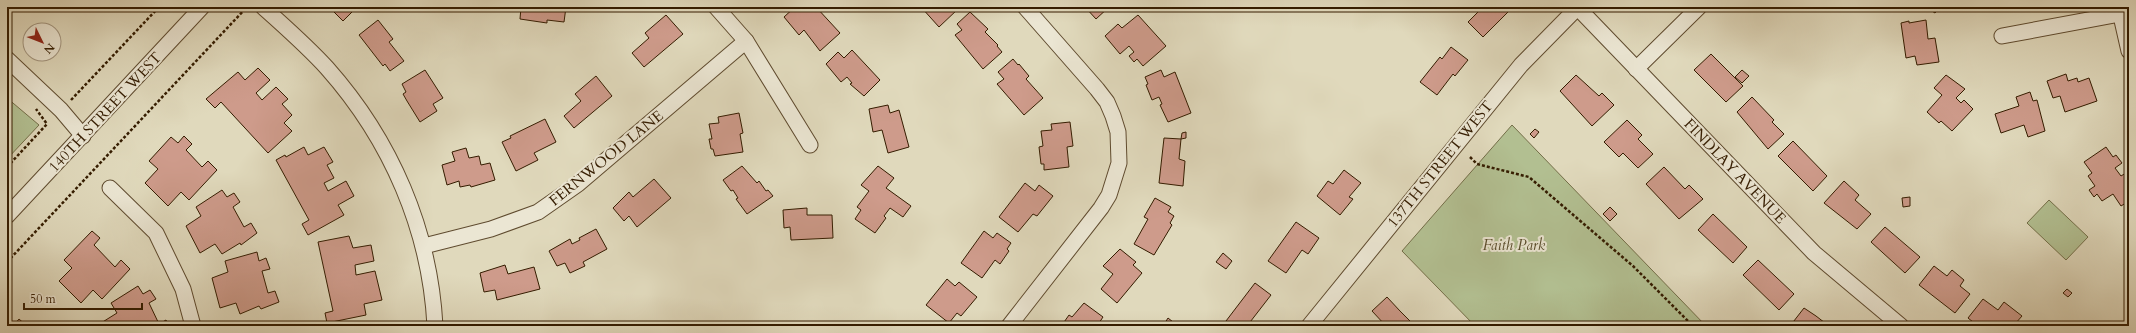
<svg xmlns="http://www.w3.org/2000/svg" width="2136" height="333" viewBox="0 0 2136 333" font-family="Cardo,serif">
<rect width="100%" height="100%" fill="#e0d9bc"/>
<filter id="stains"><feTurbulence type="fractalNoise" baseFrequency=".005" numOctaves="4"/><feColorMatrix values="0 0 0 0 .2 0 0 0 0 .09 0 0 0 0 .02 0 0 0 .5 -.17"/></filter>
<radialGradient id="worn" r=".72"><stop offset=".6" stop-color="#630" stop-opacity="0"/><stop offset="1" stop-color="#630" stop-opacity=".3"/></radialGradient>
<!-- green -->
<g fill="#b2bf91" stroke="#736e48">
<polygon points="7,98 39,125 7,159"/>
<polygon points="1512,125 1706,326 1475,326 1402,251"/>
<polygon points="2049,200 2088,237 2066,260 2027,223"/>
</g>
<!-- building -->
<g fill="#ce9b8b" stroke="#341c00">
<polygon points="329,7 353,7 355,9 343,21"/>
<polygon points="520,7 566,7 564,22 547,20 547,23 520,19 521,7"/>
<polygon points="795,7 800,7 803,10 806,7 816,7 840,33 820,51 804,30 799,35 784,17"/>
<polygon points="921,7 955,7 958,9 939,27"/>
<polygon points="1085,7 1109,7 1096,19"/>
<polygon points="1483,7 1513,7 1483,37 1468,22"/>
<polygon points="1926,7 1940,7 1935,13"/>
<polygon points="970,12 988,29 985,32 998,45 997,46 1002,52 983,69 955,35 962,30 957,24"/>
<polygon points="666,15 683,34 644,67 632,53 649,38 645,33"/>
<polygon points="1138,15 1166,46 1143,66 1137,59 1134,62 1129,56 1134,52 1129,46 1120,54 1105,36 1118,24 1122,28"/>
<polygon points="378,20 393,39 389,42 404,61 390,71 385,64 383,66 359,35"/>
<polygon points="1926,20 1928,39 1935,38 1939,62 1917,65 1915,56 1906,58 1901,23 1909,21 1909,23"/>
<polygon points="1451,47 1468,60 1455,76 1453,74 1437,95 1420,82 1440,57 1442,59"/>
<polygon points="852,50 880,80 864,96 850,84 852,83 847,77 841,82 826,64 838,52 844,58"/>
<polygon points="1711,54 1743,86 1726,102 1694,70"/>
<polygon points="1013,59 1018,65 1019,64 1029,76 1026,79 1043,98 1024,115 997,84 1004,79 998,72"/>
<polygon points="258,68 270,80 256,93 262,100 276,87 288,99 282,104 292,115 284,123 292,131 268,153 221,102 215,108 206,99 238,72 245,80"/>
<polygon points="425,70 443,98 433,104 437,111 420,122 407,101 403,94 406,92 402,84"/>
<polygon points="1161,70 1164,77 1175,72 1191,113 1168,122 1160,105 1162,104 1159,97 1152,100 1146,85 1148,84 1145,77"/>
<polygon points="1742,70 1749,76 1742,83 1735,77"/>
<polygon points="2066,74 2068,81 2077,78 2078,82 2089,78 2097,101 2065,112 2060,96 2053,98 2047,81"/>
<polygon points="1576,75 1599,96 1602,93 1614,105 1592,126 1560,91"/>
<polygon points="1946,75 1965,89 1956,98 1961,103 1964,100 1973,109 1952,131 1941,121 1939,123 1927,112 1942,95 1934,88"/>
<polygon points="596,76 612,96 574,128 564,116 581,101 575,94"/>
<polygon points="2030,92 2033,101 2037,100 2045,131 2028,137 2024,125 2001,133 1995,114 2019,106 2016,97"/>
<polygon points="1752,97 1774,120 1772,122 1784,134 1768,149 1737,112"/>
<polygon points="888,105 890,113 899,110 909,147 888,153 882,130 873,132 869,109"/>
<polygon points="739,113 743,133 740,134 743,152 715,156 713,149 711,149 709,139 712,139 709,124 719,123 718,117"/>
<polygon points="545,119 556,142 534,153 538,160 516,171 502,142 511,138 510,136"/>
<polygon points="1627,120 1642,135 1638,139 1653,154 1638,168 1623,153 1619,157 1604,142"/>
<polygon points="1070,122 1073,146 1067,147 1069,167 1044,170 1044,164 1041,164 1039,147 1043,146 1041,131 1052,130 1051,124"/>
<polygon points="1535,129 1539,132 1534,138 1530,134"/>
<polygon points="1186,132 1186,138 1181,139 1182,133"/>
<polygon points="184,136 192,144 186,150 202,167 208,161 217,170 189,200 181,192 168,206 145,183 158,169 149,161 171,137 178,143"/>
<polygon points="1164,138 1181,139 1179,159 1185,161 1183,186 1159,183"/>
<polygon points="1793,141 1827,176 1813,191 1778,156"/>
<polygon points="304,147 308,155 324,147 333,162 327,165 334,178 324,183 328,191 346,181 354,196 338,205 344,215 308,235 302,224 309,220 276,160 285,155 286,157"/>
<polygon points="2106,147 2113,157 2116,155 2122,163 2115,168 2121,176 2129,171 2129,201 2121,206 2113,194 2102,201 2097,194 2094,197 2089,190 2095,186 2088,176 2092,173 2084,162"/>
<polygon points="466,148 469,158 479,156 481,165 490,163 495,180 471,187 470,185 460,187 459,181 447,185 442,165 455,161 452,152"/>
<polygon points="742,166 757,183 759,181 766,191 768,190 773,196 747,214 736,199 738,198 733,190 731,191 723,180"/>
<polygon points="878,166 894,178 886,188 911,206 903,217 890,208 884,216 886,218 875,233 855,219 861,210 857,207 869,191 861,185"/>
<polygon points="1664,167 1685,189 1689,185 1703,199 1679,219 1646,184"/>
<polygon points="1344,170 1361,183 1349,197 1353,199 1340,215 1317,196 1328,181 1333,184"/>
<polygon points="654,179 671,198 637,227 629,216 624,221 613,208 629,192 633,197"/>
<polygon points="1844,181 1859,195 1855,200 1871,214 1857,229 1824,203"/>
<polygon points="1025,183 1035,191 1039,185 1053,196 1037,216 1033,214 1018,232 999,217"/>
<polygon points="222,190 227,197 234,193 240,202 233,207 244,227 251,223 257,233 241,245 240,243 222,254 215,244 200,253 186,226 201,216 196,207"/>
<polygon points="1910,197 1910,206 1903,207 1902,198"/>
<polygon points="1155,198 1171,207 1168,212 1174,216 1170,223 1172,225 1154,255 1134,244 1148,219 1144,217"/>
<polygon points="1610,207 1617,214 1610,221 1603,214"/>
<polygon points="807,208 807,215 832,215 833,238 791,240 790,227 784,228 783,210"/>
<polygon points="1713,214 1747,247 1733,263 1698,230"/>
<polygon points="1296,222 1319,238 1308,254 1302,250 1286,273 1268,261"/>
<polygon points="1885,227 1920,257 1905,273 1871,242"/>
<polygon points="596,229 607,249 583,262 585,266 570,273 565,263 557,266 549,251 570,239 572,244 580,240 579,238"/>
<polygon points="92,231 100,238 94,245 115,267 121,260 130,269 102,299 93,290 81,303 59,281 72,268 64,260"/>
<polygon points="984,231 993,238 997,233 1011,243 1007,249 1009,251 1000,264 995,260 982,278 961,263"/>
<polygon points="349,236 353,248 371,245 374,261 355,265 356,275 375,271 382,300 364,304 366,315 327,323 325,313 333,311 318,242"/>
<polygon points="1120,249 1136,262 1133,265 1142,273 1117,303 1101,289 1113,274 1103,266"/>
<polygon points="257,252 259,261 266,258 270,269 262,271 268,293 275,291 279,302 261,309 259,306 240,314 236,303 220,308 212,278 228,272 225,261"/>
<polygon points="1223,253 1232,261 1226,269 1216,262"/>
<polygon points="1758,260 1794,294 1779,310 1743,275"/>
<polygon points="505,265 508,274 534,267 540,289 497,300 495,290 484,292 480,273"/>
<polygon points="1934,266 1947,276 1952,270 1964,280 1960,286 1970,294 1955,313 1919,285"/>
<polygon points="947,279 955,286 959,282 977,297 961,316 957,313 949,323 926,305"/>
<polygon points="1255,283 1271,295 1247,326 1233,326 1226,321"/>
<polygon points="138,286 143,294 150,290 156,299 149,303 159,324 166,320 169,326 103,326 101,323 117,313 111,303"/>
<polygon points="2067,289 2072,293 2068,297 2063,293"/>
<polygon points="1387,297 1400,311 1415,326 1386,326 1372,311"/>
<polygon points="1983,299 1998,310 2004,302 2022,316 2015,324 2017,326 1978,326 1968,318"/>
<polygon points="1084,303 1103,317 1097,326 1058,326 1060,324 1062,325 1069,315 1072,317"/>
<polygon points="1804,308 1816,316 1829,326 1790,326"/>
<polygon points="1168,318 1173,322 1170,326 1163,326"/>
<polygon points="19,319 27,326 13,326"/>
<polygon points="274,322 274,326 241,326 241,323"/>
</g>
<g fill="none" stroke-linecap="round" stroke-linejoin="round">
<!-- minor casing -->
<g stroke="#5f4b2f" stroke-width="17">
<g id="minor">
<path d="M263 7C285 27 307 46 327 68 391 140 430 230 435 326"/>
<polyline points="716,7 746,41 810,145"/>
<polyline points="1577,7 1814,253 1901,326"/>
<polyline points="2119,7 2129,51"/>
<polyline points="2002,36 2120,14"/>
<polyline points="7,59 61,110 83,136"/>
<polyline points="1636,69 1699,7"/>
<polyline points="110,188 156,233 183,289 193,326"/>
<polyline points="7,216 202,7"/>
<polyline points="424,246 491,229 538,212 578,184 746,41"/>
<polyline points="1009,326 1101,208 1109,195 1119,163 1118,132 1113,116 1107,102 1097,89 1025,7"/>
<polyline points="1309,326 1521,65 1577,8"/>
</g>
</g>
<!-- path -->
<g stroke="#341c00" stroke-width="2.5" stroke-dasharray="3 2" stroke-linecap="butt">
<polyline points="71,100 159,7"/>
<polyline points="1470,157 1477,164 1529,177 1633,266 1693,326"/>
<polyline points="7,167 47,124 36,109"/>
<polyline points="7,262 247,7"/>
</g>
<!-- minor -->
<use href="#minor" stroke="#ebe6d3" stroke-width="15"/>
</g>
<g text-anchor="middle" stroke-width="4" stroke-linejoin="round" paint-order="stroke">
<!-- street labels -->
<g font-size="15" fill="#341c00" stroke="#ebe6d3">
<text transform="translate(105 112) rotate(-47)" y="5">140TH STREET WEST</text>
<text transform="translate(606 158) rotate(-39)" y="5">FERNWOOD LANE</text>
<text transform="translate(1440 164) rotate(-51)" y="5">137TH STREET WEST</text>
<text transform="translate(1735 171) rotate(46)" y="5">FINDLAY AVENUE</text>
</g>
<!-- park labels -->
<g font-size="15" font-style="italic" fill="#5a4d2c" stroke="#ebe6d3">
<text x="1514" y="250">Faith Park</text>
</g>
</g>
<!-- margin -->
<rect width="2136" height="333" fill="none" stroke="#e0d9bc" stroke-width="24"/>
<rect x="8" y="8" width="2120" height="317" fill="none" stroke="#341c00" stroke-width="2"/>
<rect x="12" y="12" width="2112" height="309" fill="none" stroke="#341c00"/>
<!-- north arrow -->
<g transform="translate(42 42) rotate(133)"><circle r="19" fill="#ebe6d3" stroke="#a2957f"/>
<path d="M0-3L7 15L0 10L-7 15Z" fill="#8f2418"/>
<text y="-6" font-size="11" font-weight="bold" text-anchor="middle" fill="#341c00">N</text>
</g>
<!-- scale -->
<path d="M24 303v6h118v-6" fill="none" stroke="#341c00" stroke-width="2"/>
<text x="30" y="303" font-size="12" fill="#341c00" stroke="#ebe6d3" stroke-width="3" paint-order="stroke">50 m</text>
<rect width="100%" height="100%" filter="url(#stains)"/>
<rect width="100%" height="100%" fill="url(#worn)"/>
</svg>
